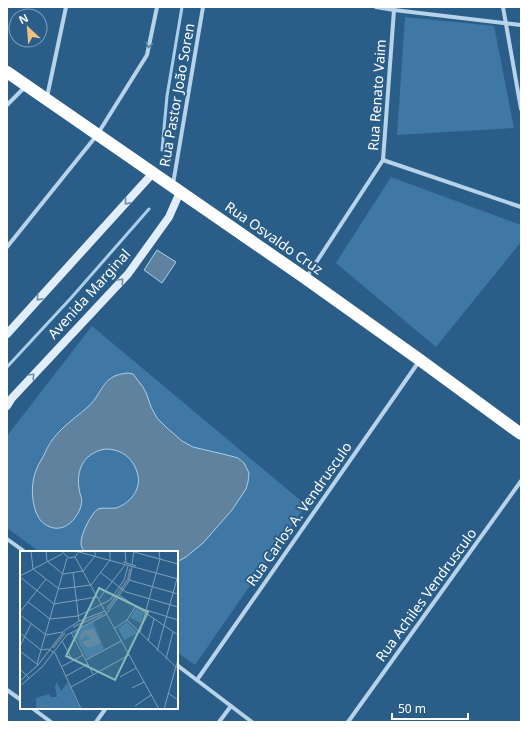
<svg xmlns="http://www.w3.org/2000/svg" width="528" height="729" viewBox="0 0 528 729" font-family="'Noto Sans',sans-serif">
<rect width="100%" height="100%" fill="#2a5e89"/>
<!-- green -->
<g fill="#3f78a5">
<polygon points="405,17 494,26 514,128 397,135"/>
<polygon points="391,177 521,225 521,242 436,347 336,263"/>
<polygon points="92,326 306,505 195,665 177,652 177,552 40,552 7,528 7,436"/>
</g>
<!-- water -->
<g fill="#5f829f" stroke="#accfe9">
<polygon points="157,250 176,262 162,283 144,270"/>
<path d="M128 373 133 374 143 387 147 395 151 407 157 418 166 427 182 441 193 447 227 455 238 458 244 463 249 473 248 482 246 489 232 510 203 543 186 557 177 562V552H85C83 549 81 547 81 544 80 536 91 513 98 509 103 507 110 509 116 508 129 504 141 490 138 476 136 465 129 455 118 451 108 448 102 448 92 454 80 461 77 476 79 488 80 498 84 498 80 509 75 521 64 532 50 527 43 524 39 520 36 512 31 499 31 481 37 468 39 463 42 459 44 455 48 446 52 439 59 432 68 422 79 415 89 406 104 391 102 375 128 373Z"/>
</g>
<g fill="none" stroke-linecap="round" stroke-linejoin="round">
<!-- stream -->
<g stroke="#accfe9" stroke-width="3">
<polyline points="162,150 167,96 182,7"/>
<polyline points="7,367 71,298 149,209"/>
</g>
<!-- street -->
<g stroke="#b7d3e9" stroke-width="4">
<polyline points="376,7 394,10 521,25"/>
<polyline points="503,7 521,109"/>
<polyline points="47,97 66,7"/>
<polyline points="7,105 25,87"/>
<polyline points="383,160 521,207"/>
<polyline points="173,184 203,7"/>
<polyline points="7,247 97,135 147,55 157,7"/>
<polyline points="306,278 383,160 394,10"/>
<polyline points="7,539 25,552"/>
<polyline points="177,665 252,722"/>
<polyline points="197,680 420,360"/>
<polyline points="7,690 21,700"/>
<polyline points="32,708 51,722"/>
<polyline points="96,722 106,708"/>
<polyline points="219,722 231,706"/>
<polyline points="348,722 521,481"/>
</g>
<!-- secondary -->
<g stroke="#e1edf8" stroke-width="8">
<polyline points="7,334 153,173"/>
<polyline points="7,406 12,398 128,274 169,217 180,192"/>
</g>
<!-- highway -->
<polyline stroke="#fff" stroke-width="12" points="7,72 305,278 420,360 521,434"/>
</g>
<!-- one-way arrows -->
<defs><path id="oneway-chevron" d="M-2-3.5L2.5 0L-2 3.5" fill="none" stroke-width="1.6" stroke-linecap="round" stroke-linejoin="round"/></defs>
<use stroke="#5481a6" href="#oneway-chevron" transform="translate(149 45) rotate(101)"/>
<g stroke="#6a90b0">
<use href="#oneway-chevron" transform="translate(127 202) rotate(132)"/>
<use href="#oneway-chevron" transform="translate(121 281) rotate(-47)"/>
<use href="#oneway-chevron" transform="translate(39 298) rotate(132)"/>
<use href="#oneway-chevron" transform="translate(32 376) rotate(-47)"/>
</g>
<g text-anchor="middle" stroke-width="4" stroke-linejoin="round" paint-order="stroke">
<!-- street labels -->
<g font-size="14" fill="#fff" stroke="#2a5e89">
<text transform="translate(177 95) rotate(-80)" y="5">Rua Pastor João Soren</text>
<text transform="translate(377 95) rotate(-86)" y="5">Rua Renato Vaim</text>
<text transform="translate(274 238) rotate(35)" y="5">Rua Osvaldo Cruz</text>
<text transform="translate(89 294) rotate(-48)" y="5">Avenida Marginal</text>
<text transform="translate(299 514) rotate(-55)" y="5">Rua Carlos A. Vendrusculo</text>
<text transform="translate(426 595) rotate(-54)" y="5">Rua Achiles Vendrusculo</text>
</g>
</g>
<!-- overview -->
<g transform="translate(20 551)">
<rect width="158" height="158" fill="#2a5e89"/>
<path d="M116 57 124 62 121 72 110 67ZM73 71 84 98 67 108 53 81ZM107 71 118 82 104 89 98 77ZM37 131 41 140 48 131 60 158H16V147L29 143 31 146H37L35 136Z" fill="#3f78a5"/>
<path d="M73 77 81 92 68 97 62 91 69 89 70 85 65 84 61 89 59 86 63 80Z" fill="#5f829f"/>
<path fill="none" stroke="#5f829f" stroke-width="2" d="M87 58 108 28 110 18M53 76 83 63M33 97 45 82"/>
<path fill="none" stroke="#7f9eb8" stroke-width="1" d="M11 0 13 18 39 38 71 34 90 9V0M26 0 27 10 43 23 63 20 75 5V0M41 0 49 7 55 6 59 0M105 0 106 12M59 1 158 28M114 1 158 13M55 6 139 158M103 11 116 15M112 13 114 0M53 22 59 70M81 22 106 41 158 56M0 25 42 3M0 26 34 53 77 46M109 29 158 43M99 44 158 84M79 48 105 14M8 51 30 68 58 65 90 49 104 29 108 15M126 59 158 69M0 61 26 28M87 62 109 30 112 16M0 64 26 84 42 81M107 69 158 118M95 77 107 69 115 56M51 81 73 123M120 81 140 8 139 0M0 82 21 99 28 98 35 102 61 158M42 90 53 110M128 90 134 68M0 95 11 73M0 100 18 114M137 100 158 24M146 108 153 81M66 109 101 90M17 113 47 7M41 116 63 104M0 118 9 127M46 125 68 113M100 126 116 117M0 130 18 114 44 80 59 70 85 60M0 135 22 116 47 84 87 63M51 136 109 104M112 137 124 131M148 142 158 149M115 155 131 144M144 158 158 108"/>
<path fill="#87bab6" fill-opacity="0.15" stroke="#87bab6" stroke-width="2" d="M79 37 128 61 95 129 46 105Z"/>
<rect width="158" height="158" fill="none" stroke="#fff" stroke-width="2"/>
</g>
<!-- border -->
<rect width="528" height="729" fill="none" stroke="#ffffff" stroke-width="16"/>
<!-- north arrow -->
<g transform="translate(28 28) rotate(334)"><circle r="19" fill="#2a5e89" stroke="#7f9eb8"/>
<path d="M0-3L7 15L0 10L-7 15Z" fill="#efc27f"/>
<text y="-6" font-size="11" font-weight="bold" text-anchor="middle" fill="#ffffff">N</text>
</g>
<!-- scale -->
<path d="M392 713v6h76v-6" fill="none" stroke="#ffffff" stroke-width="2"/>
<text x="398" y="713" font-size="12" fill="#ffffff" stroke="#2a5e89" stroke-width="3" paint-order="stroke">50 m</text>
</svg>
